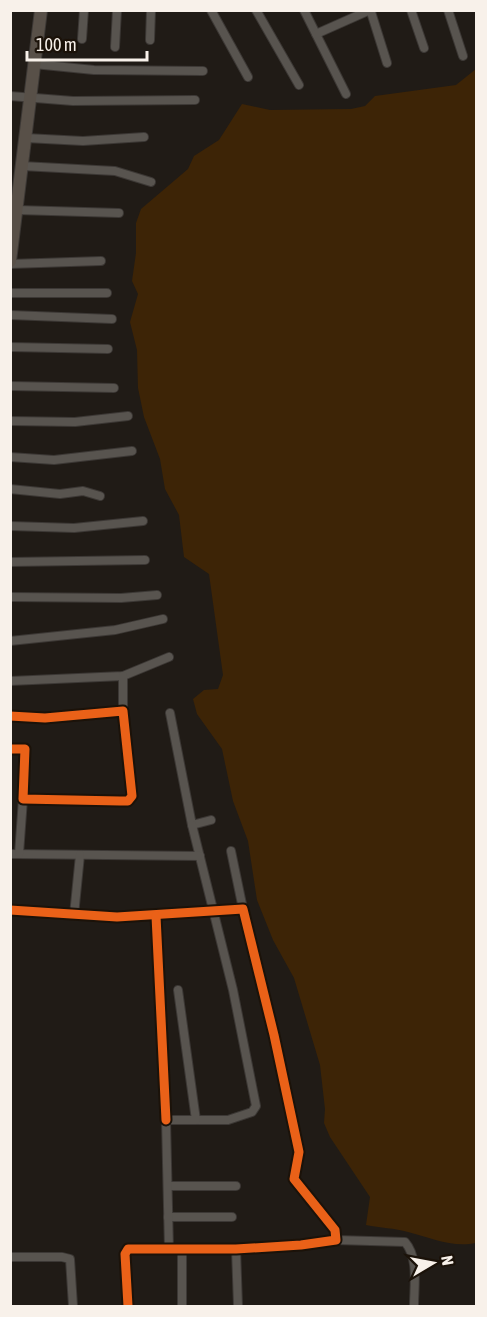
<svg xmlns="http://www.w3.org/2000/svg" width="487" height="1317" viewBox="0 0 487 1317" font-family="'Asap Condensed',sans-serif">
<rect width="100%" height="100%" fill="#201b16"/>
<!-- green -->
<path fill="#3d2406" d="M476 69V1243C452 1248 432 1238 408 1232 395 1228 380 1228 366 1225L370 1197 330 1137 324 1123 325 1109 320 1065 294 978 273 940 257 900 248 841 233 801 222 749 197 714 193 699 204 690 218 689 223 675 209 574 184 557 179 515 165 489 160 459 144 417 138 388 137 350 130 322 138 294 132 281 136 253V223L141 209 188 169 194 156 219 140 242 104 270 110 351 109 365 106 375 96 456 85Z"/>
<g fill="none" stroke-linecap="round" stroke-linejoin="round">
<!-- minor casing -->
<g stroke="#3c3835" stroke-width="10">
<g id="minor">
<polyline points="211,10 248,77"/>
<polyline points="256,10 299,85"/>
<polyline points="304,10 346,94"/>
<polyline points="411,10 424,48"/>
<polyline points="448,10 463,56"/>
<polyline points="371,12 387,63"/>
<polyline points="316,34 370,10"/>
<polyline points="82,39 84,10"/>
<polyline points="150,40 151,10"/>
<polyline points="115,47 117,10"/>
<polyline points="34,64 94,70 203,71"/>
<polyline points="10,96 73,101 195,100"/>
<polyline points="26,138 83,141 144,137"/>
<polyline points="22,166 115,171 151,182"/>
<polyline points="17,210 119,213"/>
<polyline points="10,264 101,261"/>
<polyline points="10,293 107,293"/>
<polyline points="10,315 112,319"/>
<polyline points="10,347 108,349"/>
<polyline points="10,386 114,388"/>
<polyline points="10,421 75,422 128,416"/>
<polyline points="10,457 54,460 132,451"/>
<polyline points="10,489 60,494 83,491 100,496"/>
<polyline points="10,526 74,528 143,521"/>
<polyline points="10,562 145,560"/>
<polyline points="10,597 121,598 157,595"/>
<polyline points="10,641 115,630 163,619"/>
<polyline points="10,681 123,676 169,657"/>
<polyline points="123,711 123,676"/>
<polyline points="170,713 192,825 211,820"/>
<polyline points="10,716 45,718 123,711 132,796 128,801 120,801 23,799 25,749 10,749"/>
<polyline points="192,825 233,990 256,1106 252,1112 228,1120 196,1120"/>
<polyline points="231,851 243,909"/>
<polyline points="10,854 200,856"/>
<polyline points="19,854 23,799"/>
<polyline points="10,910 117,917 243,909 274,1035 299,1152 294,1179 335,1230 336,1240 301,1245 236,1249 128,1249 125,1254 128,1306"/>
<polyline points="74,915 80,855"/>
<polyline points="156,916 166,1120"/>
<polyline points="168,1186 236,1186"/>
<polyline points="168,1217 232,1217"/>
<path d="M336 1240 405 1242C419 1258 414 1286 414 1306"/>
<polyline points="236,1249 238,1306"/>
<polyline points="169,1250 166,1120 196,1120 178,990"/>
<polyline points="182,1250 182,1306"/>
<polyline points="10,1257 62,1257 70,1259 73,1306"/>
</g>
</g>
<!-- secondary casing -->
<g stroke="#3c3835" stroke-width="14">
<polyline id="secondary" points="10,261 41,10"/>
</g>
<!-- minor -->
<use href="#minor" stroke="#58544f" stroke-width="8"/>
<!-- secondary -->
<use href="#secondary" stroke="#585048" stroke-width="12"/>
<!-- cycleway casing -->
<g stroke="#1b1209" stroke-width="13">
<g id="cycleway">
<polyline points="10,716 45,718 123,711 132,796 128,801 120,801 23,799 25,749 10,749"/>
<polyline points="10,910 117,917 243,909 274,1035 299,1152 294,1179 335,1230 336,1240 301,1245 236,1249 128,1249 125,1254 128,1306"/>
<polyline points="156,916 166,1120"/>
</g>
</g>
<!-- cycleway -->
<use href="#cycleway" stroke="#ea6118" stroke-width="9"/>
</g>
<!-- border -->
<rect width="487" height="1317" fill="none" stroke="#f8f1ea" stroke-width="24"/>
<!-- north arrow -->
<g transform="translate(433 1263) rotate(80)" stroke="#1b1209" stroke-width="4.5" paint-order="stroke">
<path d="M0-4.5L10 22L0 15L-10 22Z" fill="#f8f1ea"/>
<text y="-9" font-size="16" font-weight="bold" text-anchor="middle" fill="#f8f1ea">N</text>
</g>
<!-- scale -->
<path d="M27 51v9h120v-9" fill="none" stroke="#f8f1ea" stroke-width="3"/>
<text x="36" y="51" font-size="18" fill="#f8f1ea" stroke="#1b1209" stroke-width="4.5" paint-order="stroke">100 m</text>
</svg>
